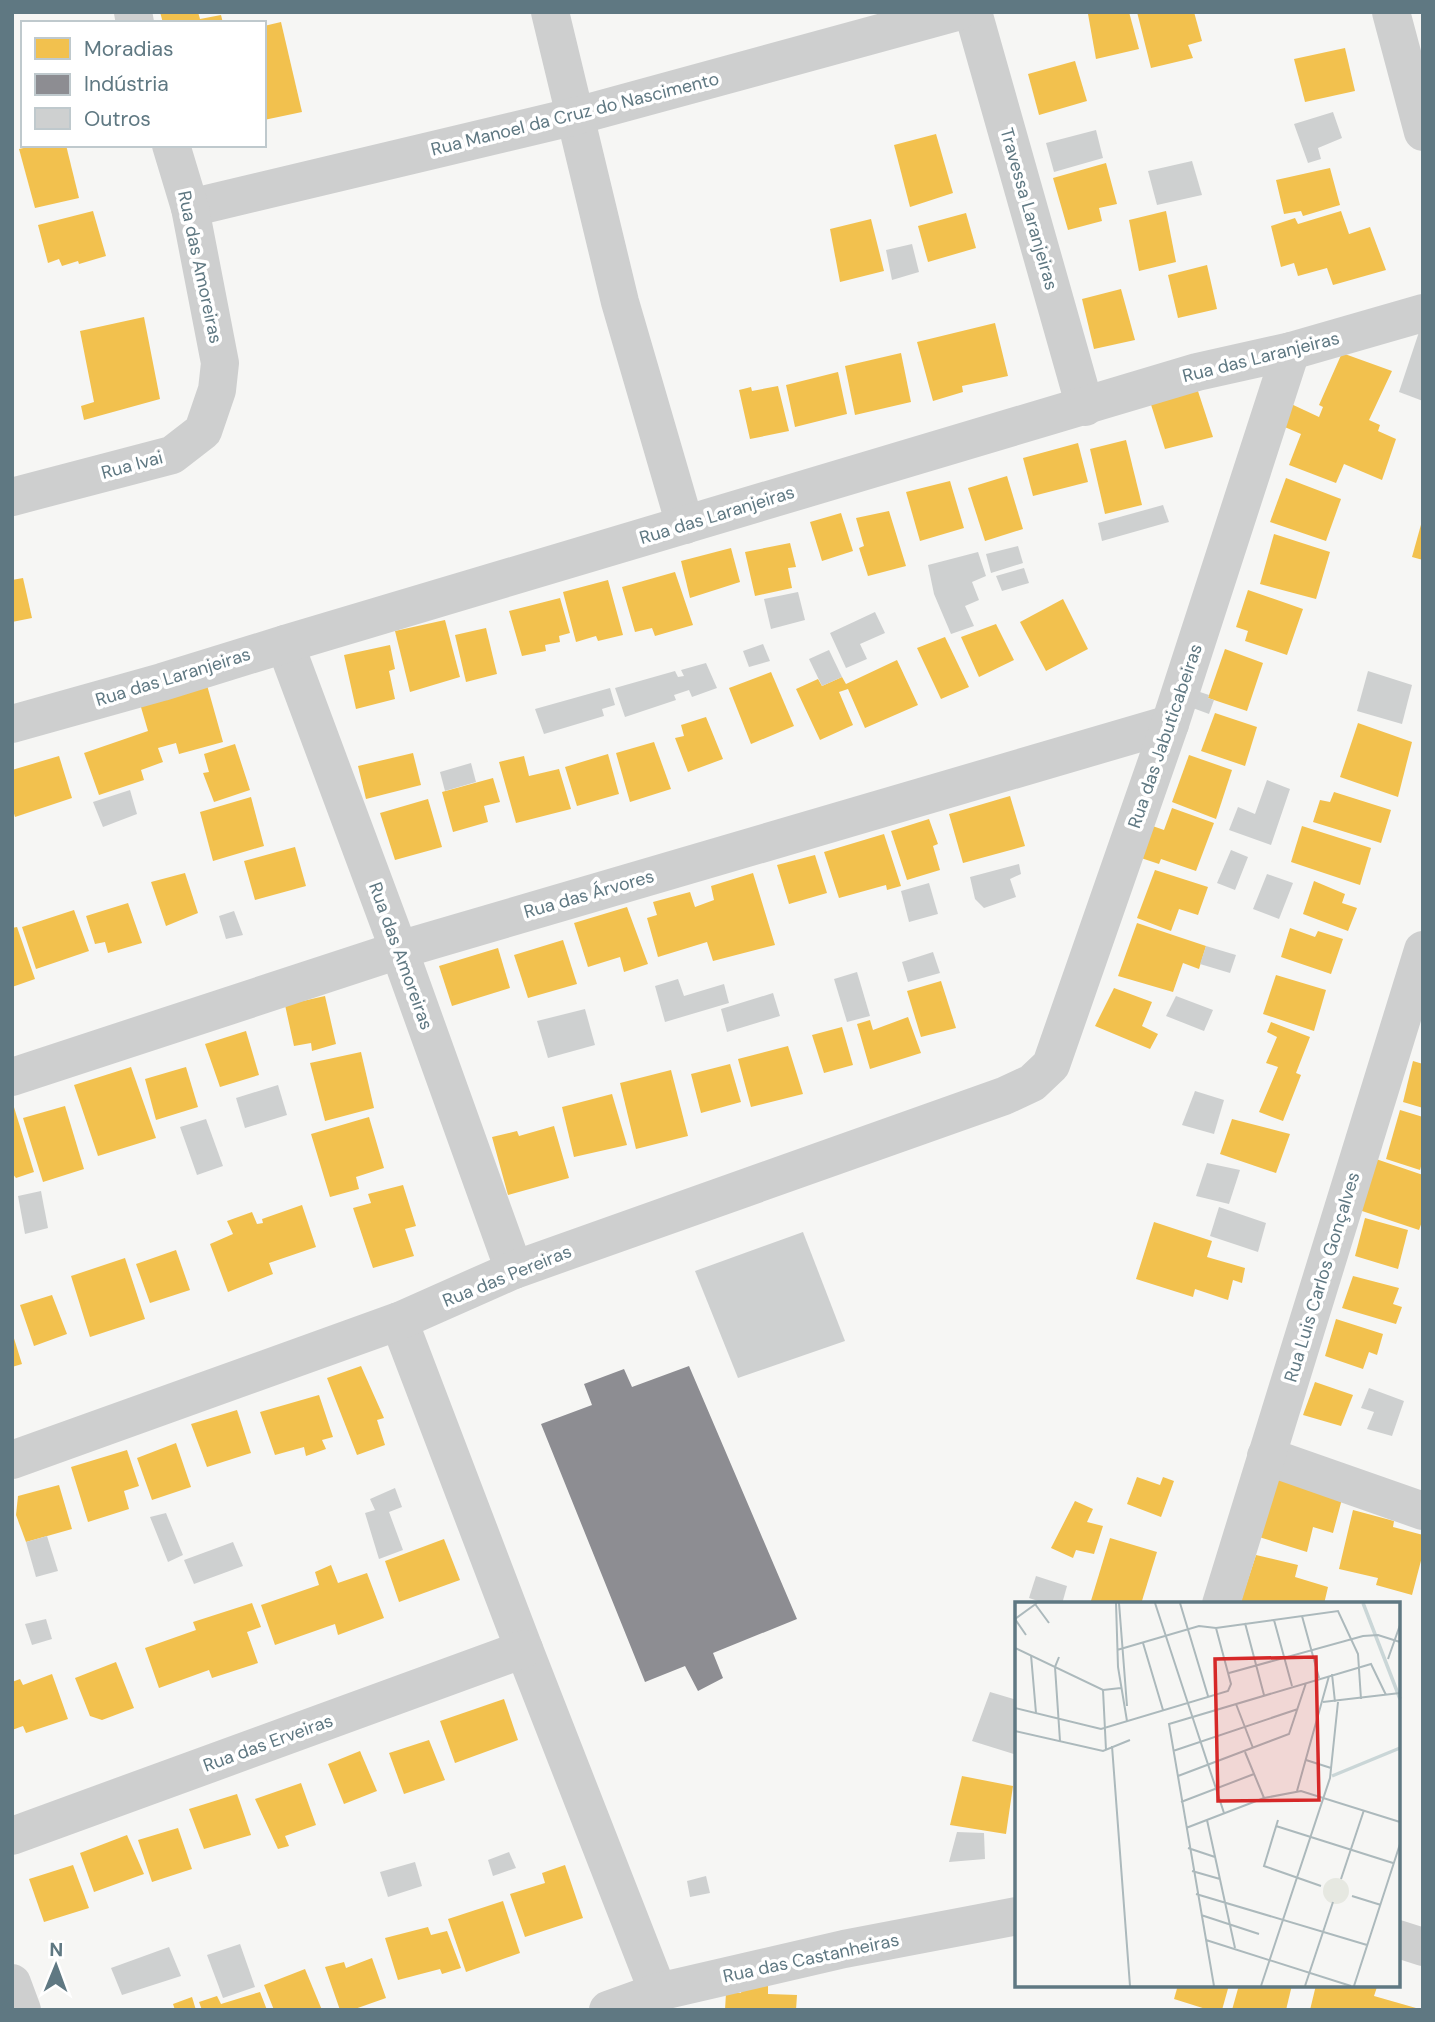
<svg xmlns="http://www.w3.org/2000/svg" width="1435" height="2022" viewBox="0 0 1435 2022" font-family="'DM Sans',sans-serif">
<rect width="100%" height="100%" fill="#f6f6f4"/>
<!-- homes -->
<g fill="#f2c14e">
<polygon points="160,12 198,12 200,19 221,15 223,23 163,23"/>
<polygon points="1098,12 1129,12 1139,49 1096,59 1088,14"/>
<polygon points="1137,12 1194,12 1202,41 1188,45 1193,58 1151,68"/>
<polygon points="281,22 302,112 264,120 264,26"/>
<polygon points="1345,48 1355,91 1305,102 1294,59"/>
<polygon points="1075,61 1087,101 1039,115 1028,74"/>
<polygon points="936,134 953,193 910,207 894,145"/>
<polygon points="37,145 66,145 79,198 35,208 19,149"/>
<polygon points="1106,163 1117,204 1099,208 1102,221 1068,230 1053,178"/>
<polygon points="1330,168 1340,205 1303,216 1301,211 1284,214 1276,180"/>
<polygon points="93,211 106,256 79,264 78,261 62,266 59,259 48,263 38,225"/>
<polygon points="1166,211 1176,262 1139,271 1129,220"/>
<polygon points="1341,211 1349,234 1370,227 1386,270 1333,285 1327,268 1298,276 1294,263 1281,267 1271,226 1295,218 1298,224"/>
<polygon points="966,213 976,248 928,262 918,226"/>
<polygon points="871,219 884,271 840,282 830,229"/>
<polygon points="1207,265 1217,309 1178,318 1168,275"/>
<polygon points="1121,289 1135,340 1094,349 1082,299"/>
<polygon points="144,317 160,399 84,420 81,406 94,402 80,331"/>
<polygon points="995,323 1008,376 962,386 963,392 933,401 917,342"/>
<polygon points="901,353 911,402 855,415 845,366"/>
<polygon points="1342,353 1392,371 1369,420 1380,425 1378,431 1396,439 1382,480 1344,464 1336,483 1289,465 1301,434 1280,425 1289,403 1319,417 1323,407 1319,405"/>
<polygon points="838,372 847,414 795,427 786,385"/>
<polygon points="1195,382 1213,437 1165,449 1148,395"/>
<polygon points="778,386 789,431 750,439 739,390 751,387 752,391"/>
<polygon points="1126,440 1142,505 1105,514 1090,449"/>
<polygon points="1078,443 1088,482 1033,496 1023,458"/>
<polygon points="1007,476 1023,529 985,541 968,488"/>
<polygon points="1286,478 1341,499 1326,541 1270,522"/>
<polygon points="950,481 964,528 920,541 906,492"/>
<polygon points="889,511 906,566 868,576 859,548 864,546 856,518"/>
<polygon points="841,513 853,551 822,561 810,522"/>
<polygon points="1422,521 1423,521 1423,560 1412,557"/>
<polygon points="1274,534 1330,552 1316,599 1260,584"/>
<polygon points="790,543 796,567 788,568 792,588 755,596 745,552"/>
<polygon points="731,548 740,582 690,598 681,561"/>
<polygon points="675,572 693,625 655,636 652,628 635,632 622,587"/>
<polygon points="23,578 32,618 12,622 12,580"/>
<polygon points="608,580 623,635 598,641 596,636 576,642 563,592"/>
<polygon points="1248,590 1303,609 1287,655 1245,641 1248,631 1236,627"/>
<polygon points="560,598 570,633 559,636 560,642 545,645 546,651 522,656 509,611"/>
<polygon points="1063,599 1088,649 1046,671 1020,622"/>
<polygon points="445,620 460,677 410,692 395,631"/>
<polygon points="996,624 1014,660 979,677 961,637"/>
<polygon points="486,628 497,674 466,682 455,635"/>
<polygon points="945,637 969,687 941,699 917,648"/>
<polygon points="390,645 395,669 389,671 395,699 356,709 344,655"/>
<polygon points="1225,649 1263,663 1247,711 1208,698"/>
<polygon points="897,660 918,705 865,728 848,689 839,692 853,725 820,740 796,689 818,679 822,686 842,677 846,684"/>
<polygon points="771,672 794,726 751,744 729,688"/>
<polygon points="205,678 223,742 179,754 176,743 158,748 163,762 141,770 144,780 99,795 84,753 148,731 138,697"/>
<polygon points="1215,713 1257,727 1245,766 1201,751"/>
<polygon points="706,717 723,759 688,772 675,738 684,736 681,725"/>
<polygon points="1358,723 1412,742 1398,797 1340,777"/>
<polygon points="654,742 671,789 630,802 616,753"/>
<polygon points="235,744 250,790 214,802 203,773 209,772 204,754"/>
<polygon points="413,753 421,785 366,799 358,766"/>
<polygon points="608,754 619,794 577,806 565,767"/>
<polygon points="1189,755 1232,770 1216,819 1172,802"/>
<polygon points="59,756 72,798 15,817 12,807 12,770"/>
<polygon points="524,756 529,776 559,769 571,809 516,823 499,762"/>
<polygon points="493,778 500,802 484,806 488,822 453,832 442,792"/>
<polygon points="1334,792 1391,810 1381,843 1313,822 1320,800 1330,802"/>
<polygon points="1010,796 1025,846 963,863 949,814"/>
<polygon points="251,797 264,846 213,861 200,812"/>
<polygon points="428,799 442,847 395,860 380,813"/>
<polygon points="1172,808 1214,823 1196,871 1161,859 1159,864 1132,855 1144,823 1164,830"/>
<polygon points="929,819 938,844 933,846 940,870 907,880 891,831"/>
<polygon points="1302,826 1371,848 1360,885 1291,862"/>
<polygon points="884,834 901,886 887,890 886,885 839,898 824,852"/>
<polygon points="295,847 306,886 255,900 244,861"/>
<polygon points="815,855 827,893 789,904 777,865"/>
<polygon points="1155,870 1208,887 1198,915 1179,909 1171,931 1137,918"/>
<polygon points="185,873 198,913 166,926 151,882"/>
<polygon points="753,873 775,945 713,961 707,942 658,957 647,918 657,915 653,902 690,892 695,907 714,900 711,886"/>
<polygon points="1314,881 1345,894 1342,903 1357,908 1348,931 1303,914"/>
<polygon points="128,903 142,943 108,953 105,942 95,944 86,916"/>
<polygon points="627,907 648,964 624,972 620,957 588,967 574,923"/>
<polygon points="74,910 89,951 36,969 22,927"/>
<polygon points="1137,923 1206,946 1199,969 1183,963 1173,992 1118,976"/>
<polygon points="17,927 35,979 12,987 12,928"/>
<polygon points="1290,928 1315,937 1318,931 1343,939 1331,974 1281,957"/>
<polygon points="563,940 577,984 528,998 514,955"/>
<polygon points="498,948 510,988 452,1006 439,966"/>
<polygon points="1276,975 1326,990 1314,1031 1263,1014"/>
<polygon points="941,981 956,1028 921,1037 907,991"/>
<polygon points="1114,988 1152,1002 1142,1026 1158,1034 1150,1049 1095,1026"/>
<polygon points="325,996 336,1044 312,1051 311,1043 294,1046 285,1005"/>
<polygon points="908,1017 921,1053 870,1069 857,1024 870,1020 873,1030"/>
<polygon points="1271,1022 1310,1037 1296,1073 1301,1075 1283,1121 1259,1112 1278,1067 1266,1063 1277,1037 1267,1032"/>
<polygon points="842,1027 853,1065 824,1073 812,1035"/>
<polygon points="246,1031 259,1075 220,1087 205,1044"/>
<polygon points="788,1046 803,1094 751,1107 738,1059"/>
<polygon points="361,1052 374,1108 325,1121 310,1063"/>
<polygon points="1413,1061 1423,1064 1423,1108 1403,1102"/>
<polygon points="730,1064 741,1102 701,1113 691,1074"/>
<polygon points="131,1067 156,1138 98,1156 74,1085"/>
<polygon points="186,1067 198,1107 156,1120 145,1079"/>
<polygon points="671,1070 688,1136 636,1149 620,1083"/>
<polygon points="612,1094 627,1145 574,1157 562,1107"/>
<polygon points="13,1104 34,1172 16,1178 12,1173"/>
<polygon points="65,1106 84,1169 43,1182 23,1118"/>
<polygon points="1400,1110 1423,1117 1423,1160 1420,1170 1386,1159"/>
<polygon points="369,1117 384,1168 356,1177 359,1189 330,1197 311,1134"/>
<polygon points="1232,1119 1290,1134 1276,1173 1220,1154"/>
<polygon points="554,1126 569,1178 508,1195 492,1137 517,1131 519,1136"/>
<polygon points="1376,1159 1423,1175 1423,1219 1419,1230 1359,1210"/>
<polygon points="403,1185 416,1226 405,1229 414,1256 373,1268 353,1208 371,1203 368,1194"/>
<polygon points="302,1205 316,1247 269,1263 273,1274 228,1292 210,1244 233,1234 227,1221 252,1212 257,1224 263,1223 262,1219"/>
<polygon points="1365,1218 1408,1230 1398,1269 1355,1256"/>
<polygon points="1154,1222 1212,1241 1207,1257 1245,1268 1242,1283 1233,1280 1228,1300 1195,1289 1193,1297 1136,1279"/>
<polygon points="176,1250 190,1290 150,1303 136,1264"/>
<polygon points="125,1258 145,1319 90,1337 71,1276"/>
<polygon points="1353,1276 1399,1288 1393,1304 1402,1307 1396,1324 1342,1308"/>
<polygon points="52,1295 67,1334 34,1346 20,1305"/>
<polygon points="1336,1319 1383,1334 1377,1355 1369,1352 1363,1369 1325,1356"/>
<polygon points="12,1332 22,1364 12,1367"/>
<polygon points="361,1366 384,1418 377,1420 385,1445 357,1455 327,1378"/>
<polygon points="1315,1382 1353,1395 1341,1426 1303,1415"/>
<polygon points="319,1395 333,1437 322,1440 326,1449 306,1456 304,1447 275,1455 260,1412"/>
<polygon points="237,1410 251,1453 207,1467 191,1424"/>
<polygon points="176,1443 191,1487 152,1500 137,1458"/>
<polygon points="127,1450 139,1486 124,1491 129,1509 88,1522 71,1467"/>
<polygon points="1137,1477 1160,1485 1163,1477 1174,1481 1161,1517 1127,1504"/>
<polygon points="1277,1478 1342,1499 1333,1533 1313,1527 1307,1552 1259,1537"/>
<polygon points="59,1485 72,1529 26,1542 16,1515 18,1496"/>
<polygon points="1075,1501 1093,1509 1087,1522 1103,1526 1094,1554 1076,1550 1073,1558 1051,1548"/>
<polygon points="1353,1510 1394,1521 1393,1527 1423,1535 1423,1553 1412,1595 1376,1585 1378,1578 1339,1569"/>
<polygon points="1110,1538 1157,1552 1141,1604 1090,1604"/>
<polygon points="444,1539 460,1580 399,1602 385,1561"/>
<polygon points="1256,1555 1298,1565 1295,1577 1328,1587 1324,1604 1240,1604"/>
<polygon points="331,1565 338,1583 367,1573 384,1618 338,1635 335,1624 275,1645 261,1605 319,1585 315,1572"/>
<polygon points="252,1603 261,1627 247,1632 258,1663 212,1678 209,1670 159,1688 145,1648 196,1630 193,1622"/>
<polygon points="116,1662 134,1708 102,1720 90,1716 75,1678"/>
<polygon points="52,1674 68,1719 26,1733 23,1726 12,1730 12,1682 20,1679 23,1685"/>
<polygon points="504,1699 518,1740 455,1763 440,1721"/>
<polygon points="429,1740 445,1780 404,1794 389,1753"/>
<polygon points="360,1751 377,1791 344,1804 328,1764"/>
<polygon points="962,1776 1013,1786 1006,1834 950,1825"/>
<polygon points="301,1783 316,1825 285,1836 289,1846 278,1849 255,1799"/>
<polygon points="237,1794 251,1835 204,1849 189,1809"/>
<polygon points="178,1828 192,1869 152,1882 138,1840"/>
<polygon points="127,1835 144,1874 94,1892 80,1853"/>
<polygon points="73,1865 89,1908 44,1922 29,1879"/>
<polygon points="565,1865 583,1918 525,1937 510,1894 545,1883 542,1873"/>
<polygon points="503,1901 520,1953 466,1972 448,1919"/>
<polygon points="428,1927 431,1935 447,1931 461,1968 442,1974 440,1969 398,1980 385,1938"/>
<polygon points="372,1958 386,1998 352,2010 340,2010 325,1967 344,1962 346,1968"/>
<polygon points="305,1969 322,2010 274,2010 264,1985"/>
<polygon points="743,1980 768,1981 768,1994 797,1995 796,2010 725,2010 726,1993 741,1993"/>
<polygon points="1178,1985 1229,1985 1222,2010 1209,2010 1174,1999"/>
<polygon points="1239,1985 1292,1985 1286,2010 1232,2010"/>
<polygon points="1316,1985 1372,1985 1377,1987 1374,1996 1423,2010 1310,2010"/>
<polygon points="260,1992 267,2010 202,2010 199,2002 217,1996 221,2004"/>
<polygon points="192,1997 196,2010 175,2010 173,2004"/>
</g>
<!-- industry -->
<polygon fill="#8d8d92" points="689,1366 797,1619 713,1653 723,1678 698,1691 685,1666 645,1682 541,1424 592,1405 584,1384 624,1369 632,1387"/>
<!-- building -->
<g fill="#ced0d0">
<polygon points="1333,112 1342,138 1318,148 1321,159 1308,163 1294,124"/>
<polygon points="1096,130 1103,158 1054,172 1046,143"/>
<polygon points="1192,161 1202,195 1157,205 1148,171"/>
<polygon points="912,244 919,272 892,280 886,250"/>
<polygon points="1422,323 1423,323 1423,401 1399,392"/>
<polygon points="1163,505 1169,522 1102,541 1098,523"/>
<polygon points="1018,546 1023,563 991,573 986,554"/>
<polygon points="978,552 986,576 972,582 979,600 965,606 974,626 951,634 934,594 928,565"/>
<polygon points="1024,568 1029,583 1002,591 996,576"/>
<polygon points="798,592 805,620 771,629 764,599"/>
<polygon points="875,612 885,633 860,644 867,659 846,668 830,633"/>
<polygon points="763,644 770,661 749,667 743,651"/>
<polygon points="829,650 842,677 822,686 809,659"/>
<polygon points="706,663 717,688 692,697 689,690 674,695 676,700 625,717 615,688 675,671 678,677 684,676 681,670"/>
<polygon points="1368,671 1412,685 1402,724 1357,711"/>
<polygon points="610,688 615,705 602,709 604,716 544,734 535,709"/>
<polygon points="1188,688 1209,695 1208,698 1214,700 1209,714 1182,704"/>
<polygon points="471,763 476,782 445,791 440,772"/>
<polygon points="1267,780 1290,789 1271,845 1229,830 1238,807 1255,814"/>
<polygon points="130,790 137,814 103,827 93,802"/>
<polygon points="1231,850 1248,857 1235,890 1217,883"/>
<polygon points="1019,864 1021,874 1010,879 1016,897 984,908 975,899 970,877"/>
<polygon points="1267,874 1293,883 1279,919 1253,909"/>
<polygon points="929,883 938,914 909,922 901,891"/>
<polygon points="234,911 243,935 226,939 219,916"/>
<polygon points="1206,946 1236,955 1230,973 1200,964"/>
<polygon points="933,952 940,973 908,982 902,962"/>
<polygon points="857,972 870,1016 847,1022 834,979"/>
<polygon points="678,979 684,996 724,984 729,1003 665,1022 655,986"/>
<polygon points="773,993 780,1016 727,1032 721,1009"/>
<polygon points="1176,996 1213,1010 1204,1031 1166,1016"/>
<polygon points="585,1009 595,1045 548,1058 537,1021"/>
<polygon points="278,1085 287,1115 245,1128 236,1098"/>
<polygon points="1195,1091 1224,1100 1214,1134 1182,1125"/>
<polygon points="206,1119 223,1166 197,1175 180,1127"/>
<polygon points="1207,1163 1240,1170 1229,1204 1196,1196"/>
<polygon points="41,1191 48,1228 25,1234 18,1196"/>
<polygon points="1219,1207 1266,1223 1258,1252 1210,1236"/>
<polygon points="803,1232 845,1341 738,1378 695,1271"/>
<polygon points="1369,1388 1404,1401 1392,1436 1367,1429 1374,1412 1361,1408"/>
<polygon points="395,1488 402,1507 389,1512 403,1550 379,1559 365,1513 375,1510 370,1499"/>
<polygon points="166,1513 183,1555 168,1562 150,1517"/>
<polygon points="47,1536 58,1571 36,1577 26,1542"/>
<polygon points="233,1542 243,1566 194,1584 184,1560"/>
<polygon points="1036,1576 1067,1586 1062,1604 1047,1604 1029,1598"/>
<polygon points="46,1619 52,1639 32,1645 25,1624"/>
<polygon points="990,1692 1017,1700 1017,1715 1014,1722 1017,1723 1017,1755 972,1741"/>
<polygon points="957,1832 984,1833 985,1859 949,1862"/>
<polygon points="509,1852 516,1868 493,1876 488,1860"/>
<polygon points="415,1862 422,1886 388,1897 380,1872"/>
<polygon points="706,1876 710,1893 690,1897 687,1881"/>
<polygon points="240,1944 255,1987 223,1998 207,1955"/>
<polygon points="169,1947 181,1976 122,1995 111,1968"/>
</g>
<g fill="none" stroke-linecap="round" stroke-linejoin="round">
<!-- minor -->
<g stroke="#cecfcf" stroke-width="38">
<polyline points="133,12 135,23"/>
<polyline points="550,12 620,302 685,525"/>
<polyline points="973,12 1085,407"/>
<polyline points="1391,12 1423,132"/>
<polyline points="190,208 576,116 957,12"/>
<polyline points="12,497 172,455 203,431 217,390 220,363 190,208 171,145"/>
<polyline points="285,644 399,950 514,1270"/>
<polyline points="12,724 162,682 285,644 1197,372 1291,351 1423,313"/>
<polyline points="12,1077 399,950 1170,724"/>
<polyline points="399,1321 524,1649 658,1992"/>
<polyline points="1266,1456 1423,1511"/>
<polyline points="12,1460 399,1321 514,1270 1004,1096 1032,1083 1051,1065 1170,724 1291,351"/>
<polyline points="1221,1604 1423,950"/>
<polyline points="12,1836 524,1649"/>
<polyline points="1398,1939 1423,1947"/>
<polyline points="12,1983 22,2010"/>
<polyline points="608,2010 658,1992 844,1949 1017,1916"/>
</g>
</g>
<g text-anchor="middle" stroke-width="7" stroke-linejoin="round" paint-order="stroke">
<!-- street labels -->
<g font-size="18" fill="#5f7882" stroke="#fff">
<text transform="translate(575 114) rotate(-14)" y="6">Rua Manoel da Cruz do Nascimento</text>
<text transform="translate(1029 209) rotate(74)" y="6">Travessa Laranjeiras</text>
<text transform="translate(200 267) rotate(78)" y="6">Rua das Amoreiras</text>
<text transform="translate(1261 357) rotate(-14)" y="6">Rua das Laranjeiras</text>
<text transform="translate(132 465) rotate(-15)" y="6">Rua Ivai</text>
<text transform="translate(717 515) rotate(-17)" y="6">Rua das Laranjeiras</text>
<text transform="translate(173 677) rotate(-17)" y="6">Rua das Laranjeiras</text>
<text transform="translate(1165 736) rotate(-71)" y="6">Rua das Jabuticabeiras</text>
<text transform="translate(589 894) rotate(-16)" y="6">Rua das Árvores</text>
<text transform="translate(401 956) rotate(70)" y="6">Rua das Amoreiras</text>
<text transform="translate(507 1276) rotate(-22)" y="6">Rua das Pereiras</text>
<text transform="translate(1322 1277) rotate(-73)" y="6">Rua Luis Carlos Gonçalves</text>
<text transform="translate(268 1743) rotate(-20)" y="6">Rua das Erveiras</text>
<text transform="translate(811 1958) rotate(-12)" y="6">Rua das Castanheiras</text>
</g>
</g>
<!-- overview -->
<g transform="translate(1015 1602)">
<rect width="385" height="385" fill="#f6f6f4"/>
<path d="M308 289a13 13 0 1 1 26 0a13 13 0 1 1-26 0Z" fill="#e6e8e1"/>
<path fill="none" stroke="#cad6d7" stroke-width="3.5" d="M348 1 385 97M317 174 385 146"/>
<path fill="none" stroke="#acb9bc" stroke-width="2" d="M101 1 103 65 112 119M104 1 112 104M140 1 209 211M165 1 193 94M20 2 34 21M287 14 304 76M259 18 277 84M230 21 249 93M11 33 0 17 22 1M128 41 148 108M0 46 88 88 106 86M102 48 184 24 201 26 323 9 343 52 346 97M16 53 21 111M44 55 40 65 45 139M373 57 385 23M214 71 348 34 363 33 385 40M317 72 320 100M88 88 91 148M308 100 385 91M221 102 238 146M0 106 86 127 213 89 216 82 201 26M0 129 88 149 115 138M97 144 115 384M158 149 283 107M230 150 249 196M291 158 316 166M163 174 274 132 291 81M282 189 314 74M166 200 239 172M192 218 220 346M263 218 249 264 306 284M261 224 378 261M171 226 249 196 286 189 385 220M173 246 200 255M177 269 205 277M326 277 349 208M181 292 352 343M337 294 366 303M186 313 244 332M191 338 336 384M199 384 154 122 356 62 371 93M246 384 315 176 323 100M290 384 318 300M339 384 385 242"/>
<path fill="#d62828" fill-opacity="0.15" stroke="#d62828" stroke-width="3.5" d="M301 55 304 198 203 199 200 57Z"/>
<rect width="385" height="385" fill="none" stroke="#5f7882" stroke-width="3.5"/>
</g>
<!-- border -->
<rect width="1435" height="2022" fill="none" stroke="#5f7882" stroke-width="28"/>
<!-- legend -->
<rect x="21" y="21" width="245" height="126" fill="#ffffff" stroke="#bfc9cd" stroke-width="2"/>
<rect x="35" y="38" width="35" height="21" fill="#f2c14e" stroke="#bfc9cd" stroke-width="2"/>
<text x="84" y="56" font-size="21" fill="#5f7882">Moradias</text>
<rect x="35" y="74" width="35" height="21" fill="#8d8d92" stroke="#bfc9cd" stroke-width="2"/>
<text x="84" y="91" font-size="21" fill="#5f7882">Indústria</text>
<rect x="35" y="108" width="35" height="21" fill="#ced0d0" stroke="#bfc9cd" stroke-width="2"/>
<text x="84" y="126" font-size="21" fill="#5f7882">Outros</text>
<!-- north arrow -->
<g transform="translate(56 1966) rotate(1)" stroke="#ffffff" stroke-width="5" paint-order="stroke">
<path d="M0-5L12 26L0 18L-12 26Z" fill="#5f7882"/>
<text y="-10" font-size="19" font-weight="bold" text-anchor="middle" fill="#5f7882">N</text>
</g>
</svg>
